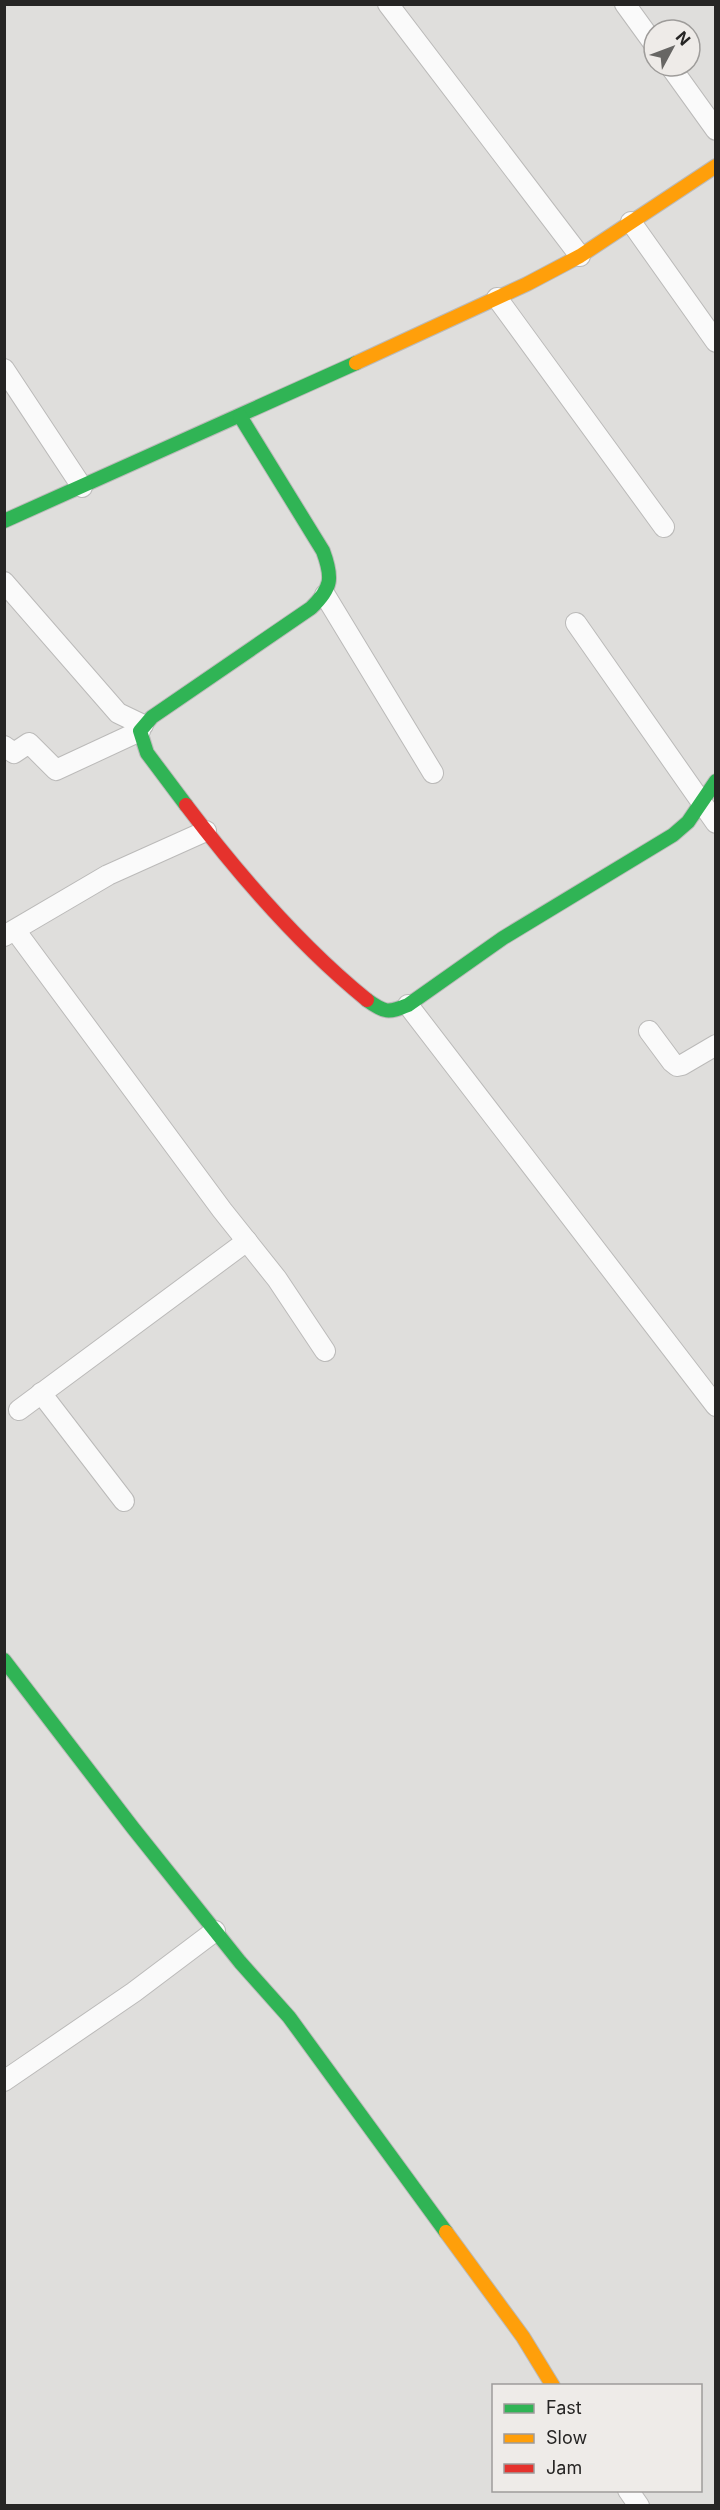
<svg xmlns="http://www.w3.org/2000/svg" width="720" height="2510" viewBox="0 0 720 2510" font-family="Inter,sans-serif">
<rect width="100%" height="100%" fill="#dfdedc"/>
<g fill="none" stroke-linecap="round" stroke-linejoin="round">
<!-- street casing -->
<g stroke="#bbbab9" stroke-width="22">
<g id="street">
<polyline points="388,4 580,256"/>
<polyline points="625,4 654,44"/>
<polyline points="670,66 716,130"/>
<polyline points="631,222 716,342"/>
<polyline points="497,298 664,527"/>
<polyline points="4,369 82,487"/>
<polyline points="4,582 118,713 143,725"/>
<polyline points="325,595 433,773"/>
<polyline points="576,623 716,823"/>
<polyline points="4,746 14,753 29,743 56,770 140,731"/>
<polyline points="15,930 222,1210 277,1279 325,1351"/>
<polyline points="4,936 108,875 206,831"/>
<polyline points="408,1005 716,1406"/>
<polyline points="649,1031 672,1062 677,1066 682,1065 716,1045"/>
<polyline points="41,1393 124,1501"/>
<polyline points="19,1410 247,1241"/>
<polyline points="4,2081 134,1992 215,1931"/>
<polyline points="628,2490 639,2506"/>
</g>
</g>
<!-- fast casing -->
<g stroke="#bbbab9" stroke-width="16">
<g id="fast">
<polyline points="4,521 356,363"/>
<path d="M186 805 147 753 140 731 152 717 311 608C332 588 333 578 323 551L240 416"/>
<path d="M367 1000C385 1013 388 1013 408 1005L503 938 673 835 688 822 716 781"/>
<polyline points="4,1660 133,1828 240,1962 289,2017 446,2232"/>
</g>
</g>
<!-- slow casing -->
<g stroke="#bbbab9" stroke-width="16">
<g id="slow">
<polyline points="356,363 527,284 580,256 716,166"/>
<polyline points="446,2232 523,2337 553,2386"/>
</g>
</g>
<!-- jam casing -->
<g stroke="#bbbab9" stroke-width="16">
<path id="jam" d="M186 805C239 875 298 944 367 1000"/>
</g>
<!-- street -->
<use href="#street" stroke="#fafafa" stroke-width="20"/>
<!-- fast -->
<use href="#fast" stroke="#30b455" stroke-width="14"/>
<!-- slow -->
<use href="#slow" stroke="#ff9f0a" stroke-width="14"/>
<!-- jam -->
<use href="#jam" stroke="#e5322d" stroke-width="14"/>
</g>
<!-- border -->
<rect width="720" height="2510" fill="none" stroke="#262524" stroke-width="12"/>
<!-- legend -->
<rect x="492" y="2384" width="210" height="108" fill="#eeebe8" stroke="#9e9c9a" stroke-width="1.5"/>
<rect x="504" y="2404" width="30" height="9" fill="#30b455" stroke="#9e9c9a" stroke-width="1.5"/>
<text x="546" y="2414" font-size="18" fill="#262524">Fast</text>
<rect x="504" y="2434" width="30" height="9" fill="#ff9f0a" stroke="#9e9c9a" stroke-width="1.5"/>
<text x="546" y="2444" font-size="18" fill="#262524">Slow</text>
<rect x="504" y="2464" width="30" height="9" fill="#e5322d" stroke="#9e9c9a" stroke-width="1.5"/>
<text x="546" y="2474" font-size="18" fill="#262524">Jam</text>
<!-- north arrow -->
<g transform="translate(672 48) rotate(49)"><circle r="28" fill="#eeebe8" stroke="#9e9c9a" stroke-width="1.5"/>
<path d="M0-4.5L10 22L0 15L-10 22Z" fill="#676664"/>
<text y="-9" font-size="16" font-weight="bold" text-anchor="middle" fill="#262524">N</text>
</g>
</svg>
